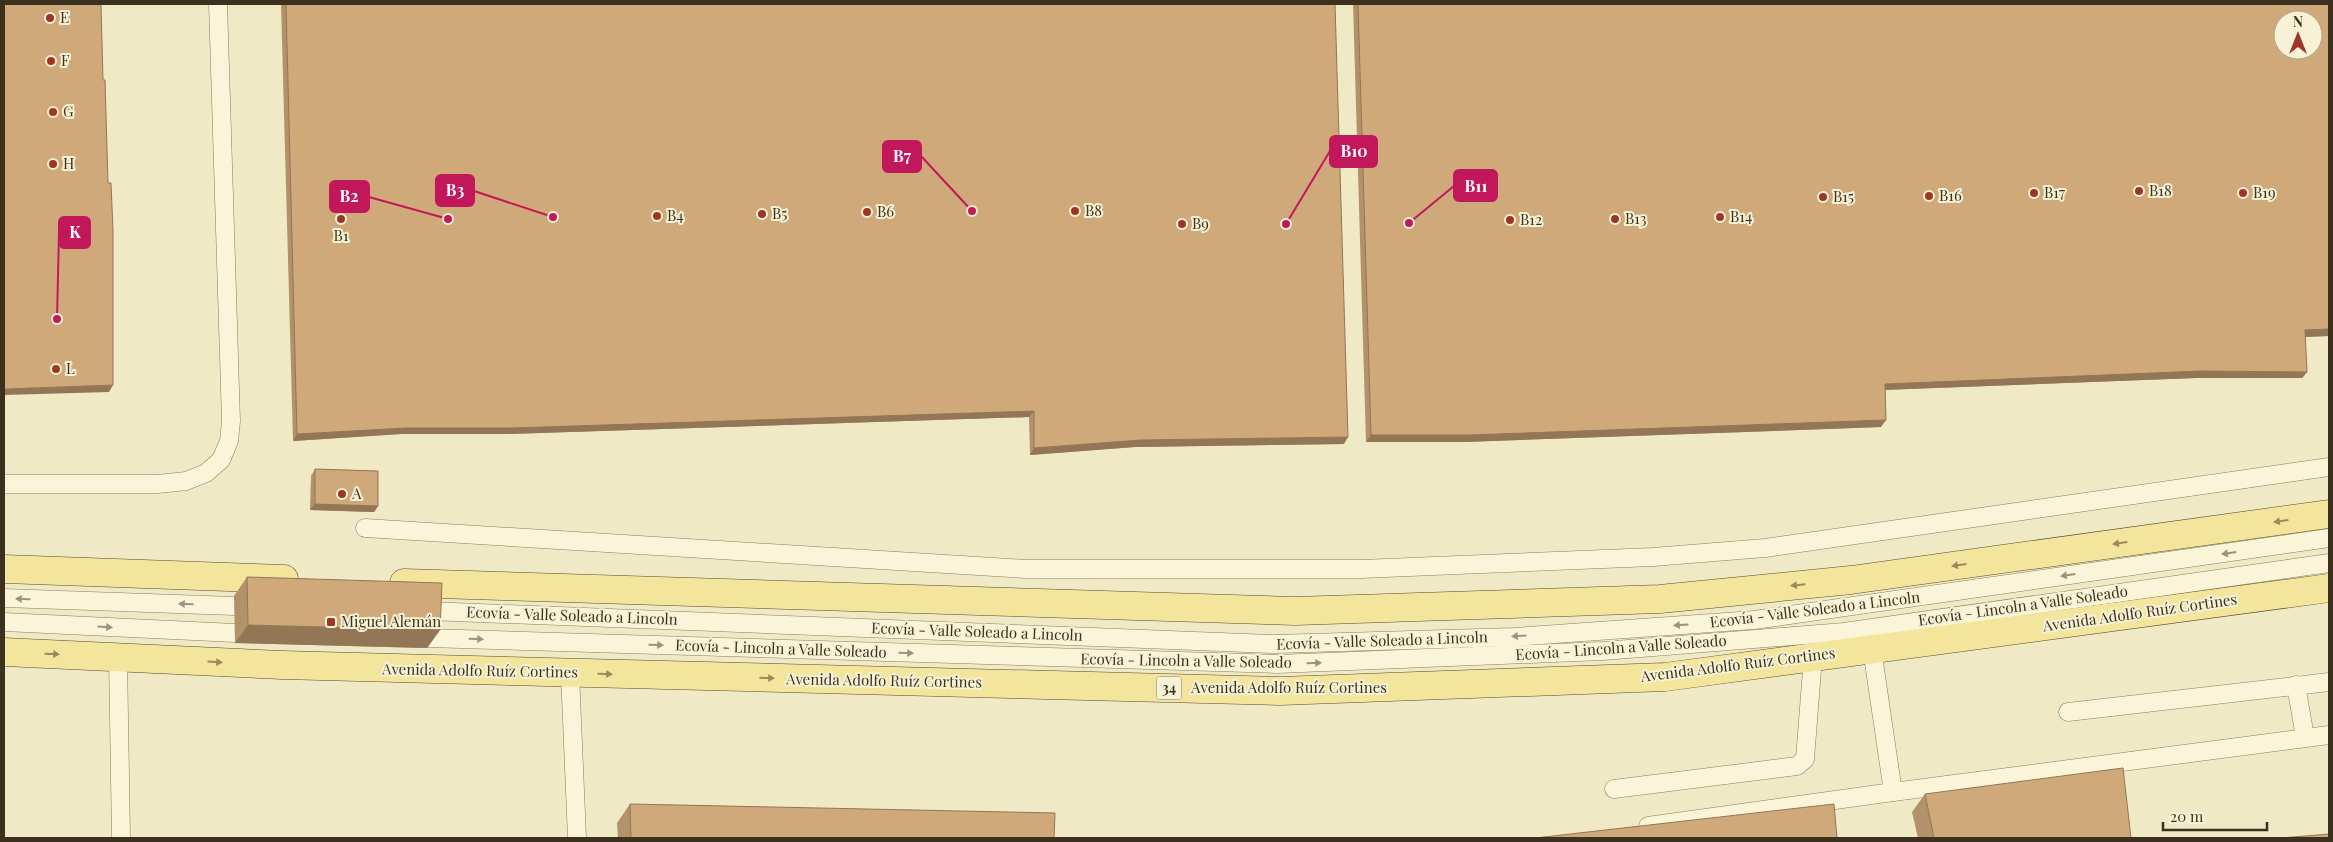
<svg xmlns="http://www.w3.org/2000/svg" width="2333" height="842" viewBox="0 0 2333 842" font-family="'Playfair Display',serif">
<rect width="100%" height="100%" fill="#f0e9c5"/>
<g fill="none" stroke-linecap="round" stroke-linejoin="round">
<!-- lane casing -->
<g stroke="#8c7c5a" stroke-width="19">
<g id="lane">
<polyline points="4,484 158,484 186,481 206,473 221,460 229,441 231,421 218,4"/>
<polyline points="365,528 1026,569 1361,569 1653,557 1765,548 2329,467"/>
<polyline points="4,598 234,606"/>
<polyline points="428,611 1275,644 1514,637 1754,620 2329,538"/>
<polyline points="4,622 235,633"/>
<polyline points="428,638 1277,664 1603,651 1844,632 2329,563"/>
<polyline points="1872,649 1893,792 2329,735"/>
<polyline points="118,657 121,838"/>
<polyline points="570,673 577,838"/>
<polyline points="2296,685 2305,737"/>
<polyline points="2068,712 2329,682"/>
<polyline points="1614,789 1797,766 1805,759 1813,657"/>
<polyline points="1648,826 1893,792"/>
</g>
</g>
<!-- primary casing -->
<g stroke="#5a492e" stroke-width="29">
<g id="primary">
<polyline points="4,569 284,579"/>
<polyline points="404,583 1295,611 1660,599 1851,580 2329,514"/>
<polyline points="4,652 282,665 1280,691 1665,677 2329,588"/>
</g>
</g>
<!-- lane -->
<use href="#lane" stroke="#faf5d9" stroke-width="18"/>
<!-- primary -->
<use href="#primary" stroke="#f4e59c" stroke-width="28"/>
</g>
<!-- wall -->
<g fill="#b39169">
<polygon points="281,4 1335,4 1344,444 1135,447 1030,455 1029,417 507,434 401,434 293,441"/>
<polygon points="1353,4 2329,4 2329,336 2305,337 2307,372 2302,378 2196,378 1885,390 1881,427 1465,442 1366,442"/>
<polygon points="315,469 378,506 374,512 310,510 311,476"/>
<polygon points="247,577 440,630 427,648 235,643 234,596"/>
<polygon points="1925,794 2131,838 1918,838 1912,812"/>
<polygon points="630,804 1054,838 618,838 617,823"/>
</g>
<!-- shaded-wall -->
<g fill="#927655">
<polygon points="2329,329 2329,336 2301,337 2305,330"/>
<polygon points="2201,371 2307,372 2302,378 2196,378 1880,390 1885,384"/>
<polygon points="113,385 109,392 4,395 4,389"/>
<polygon points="1034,411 1029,417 507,434 401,434 293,441 297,434 406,428"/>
<polygon points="1886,420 1881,427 1465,442 1366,442 1371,435"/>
<polygon points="1348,437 1344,444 1135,447 1030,455 1034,448 1140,440"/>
<polygon points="315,504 378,506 374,512 310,510"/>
<polygon points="248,625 440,630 427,648 235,643"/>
</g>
<!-- building -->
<g fill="#d0a97a" stroke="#927655" fill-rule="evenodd">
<polygon points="4,4 101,4 103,80 105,80 108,183 111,183 113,231 113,385 4,389"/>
<polygon points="286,4 1335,4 1348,437 1140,440 1034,448 1034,411 512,428 406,428 297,434"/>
<path d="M1358 4H2329V329L2305 330 2307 372 2201 371 1885 384 1886 420 1470 435H1371ZM2283 20H2313V50H2283Z"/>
<polygon points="315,469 378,471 378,506 315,504"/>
<polygon points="247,577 442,583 440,630 248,625"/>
<polygon points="2123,768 2131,838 1934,838 1925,794"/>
<polygon points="630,804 1055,813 1054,838 631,838"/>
<polygon points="1834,804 1837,838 1535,838"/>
<polygon points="2329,834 2329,838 2281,838"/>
</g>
<!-- one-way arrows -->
<defs><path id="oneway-solid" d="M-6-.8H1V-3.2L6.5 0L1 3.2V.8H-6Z" transform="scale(1.25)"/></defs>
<g fill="#988b5e">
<use href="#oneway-solid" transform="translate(2281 521) rotate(172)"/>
<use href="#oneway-solid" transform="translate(2120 543) rotate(172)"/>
<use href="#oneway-solid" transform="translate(1959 565) rotate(172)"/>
<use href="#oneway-solid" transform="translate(1798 585) rotate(174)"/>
<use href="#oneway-solid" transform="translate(52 654) rotate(2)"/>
<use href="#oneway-solid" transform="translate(215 662) rotate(3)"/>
<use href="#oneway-solid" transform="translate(605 674) rotate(1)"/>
<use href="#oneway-solid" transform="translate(767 678) rotate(1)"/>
</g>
<g fill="#9b937c">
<use href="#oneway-solid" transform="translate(2229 553) rotate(172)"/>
<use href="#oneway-solid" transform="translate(2068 575) rotate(172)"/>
<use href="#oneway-solid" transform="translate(23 599) rotate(-178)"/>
<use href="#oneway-solid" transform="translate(186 604) rotate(-178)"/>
<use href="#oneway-solid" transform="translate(1681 625) rotate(176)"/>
<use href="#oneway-solid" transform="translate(105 627) rotate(3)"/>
<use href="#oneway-solid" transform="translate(1519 636) rotate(176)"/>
<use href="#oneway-solid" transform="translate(476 639) rotate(2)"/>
<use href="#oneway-solid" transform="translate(656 645) rotate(2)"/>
<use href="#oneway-solid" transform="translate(906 653) rotate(2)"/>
<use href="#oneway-solid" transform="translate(1314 663) rotate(-2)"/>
</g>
<!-- markers -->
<g fill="#9e3627" stroke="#f7f2d5" stroke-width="2">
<circle cx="50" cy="18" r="5"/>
<circle cx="51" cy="61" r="5"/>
<circle cx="53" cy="112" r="5"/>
<circle cx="53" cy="164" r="5"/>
<circle cx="2139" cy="191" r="5"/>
<circle cx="2034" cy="193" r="5"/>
<circle cx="2243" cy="193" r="5"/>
<circle cx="1929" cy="196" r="5"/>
<circle cx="1823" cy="197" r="5"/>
<circle cx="1075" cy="211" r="5"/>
<circle cx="867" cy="212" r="5"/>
<circle cx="762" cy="214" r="5"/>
<circle cx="657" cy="216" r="5"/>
<circle cx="1720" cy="217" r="5"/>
<circle cx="341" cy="219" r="5"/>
<circle cx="1615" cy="219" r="5"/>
<circle cx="1510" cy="220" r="5"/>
<circle cx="1182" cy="224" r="5"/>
<circle cx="56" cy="369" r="5"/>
<circle cx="342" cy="494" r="5"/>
<rect x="326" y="617" width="10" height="10" rx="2.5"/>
</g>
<g text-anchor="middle" stroke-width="4" stroke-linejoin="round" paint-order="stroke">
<!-- shield labels -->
<rect fill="#f7f2d5" stroke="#746b56" stroke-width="1" x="1156.5" y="676.5" width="25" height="23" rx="4"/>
<g font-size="14" font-weight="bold" fill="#3c311f">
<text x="1169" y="693">34</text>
</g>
<!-- poi labels -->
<g font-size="15" fill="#3c311f" stroke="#f7f2d5" text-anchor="start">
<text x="60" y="23">E</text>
<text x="61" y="66">F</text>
<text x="63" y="117">G</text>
<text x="63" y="169">H</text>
<text x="2149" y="196">B18</text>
<text x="2044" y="198">B17</text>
<text x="2253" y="198">B19</text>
<text x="1939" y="201">B16</text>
<text x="1833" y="202">B15</text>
<text x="1085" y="216">B8</text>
<text x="877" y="217">B6</text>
<text x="772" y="219">B5</text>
<text x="667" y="221">B4</text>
<text x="1730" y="222">B14</text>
<text x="1625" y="224">B13</text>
<text x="1520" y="225">B12</text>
<text x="1192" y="229">B9</text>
<text x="341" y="241" text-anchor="middle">B1</text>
<text x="66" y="374">L</text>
<text x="352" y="499">A</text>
<text x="341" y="627">Miguel Alemán</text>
</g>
<!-- street labels -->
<g font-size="15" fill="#3c311f" stroke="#f7f2d5">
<text transform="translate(2023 606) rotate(-8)" y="5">Ecovía - Lincoln a Valle Soleado</text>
<text transform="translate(1815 610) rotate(-7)" y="5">Ecovía - Valle Soleado a Lincoln</text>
<text transform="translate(2140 613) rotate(-8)" y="5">Avenida Adolfo Ruíz Cortines</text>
<text transform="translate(572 616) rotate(2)" y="5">Ecovía - Valle Soleado a Lincoln</text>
<text transform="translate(977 632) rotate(2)" y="5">Ecovía - Valle Soleado a Lincoln</text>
<text transform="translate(1382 641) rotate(-2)" y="5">Ecovía - Valle Soleado a Lincoln</text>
<text transform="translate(1621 648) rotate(-4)" y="5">Ecovía - Lincoln a Valle Soleado</text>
<text transform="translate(781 649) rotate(2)" y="5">Ecovía - Lincoln a Valle Soleado</text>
<text transform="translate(1186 661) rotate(1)" y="5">Ecovía - Lincoln a Valle Soleado</text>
<text transform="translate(1738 665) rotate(-7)" y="5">Avenida Adolfo Ruíz Cortines</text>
<text transform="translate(480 671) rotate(1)" y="5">Avenida Adolfo Ruíz Cortines</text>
<text transform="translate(884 681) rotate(1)" y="5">Avenida Adolfo Ruíz Cortines</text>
<text x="1289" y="693">Avenida Adolfo Ruíz Cortines</text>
</g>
</g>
<!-- callouts -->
<path fill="none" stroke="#c2185b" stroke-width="2" d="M1286 224L1330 151M972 211L921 156M1409 223L1454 186M553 217L474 191M448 219L369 197M57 319L59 232"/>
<g fill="#c2185b" stroke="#f7f2d5" stroke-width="2">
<circle cx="1286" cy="224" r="5"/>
<circle cx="972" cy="211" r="5"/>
<circle cx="1409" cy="223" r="5"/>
<circle cx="553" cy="217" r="5"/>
<circle cx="448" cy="219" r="5"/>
<circle cx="57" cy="319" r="5"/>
</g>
<g fill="#c2185b" stroke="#c2185b" stroke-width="2">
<rect x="1330" y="136" width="47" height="31" rx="5"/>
<rect x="883" y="141" width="38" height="31" rx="5"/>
<rect x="1454" y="170" width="43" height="31" rx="5"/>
<rect x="436" y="175" width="38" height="31" rx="5"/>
<rect x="330" y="181" width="39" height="31" rx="5"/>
<rect x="59" y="217" width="31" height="31" rx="5"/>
</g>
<g font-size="16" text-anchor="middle" font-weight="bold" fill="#fff">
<text x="1354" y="157">B10</text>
<text x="902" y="162">B7</text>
<text x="1476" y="192">B11</text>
<text x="455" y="196">B3</text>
<text x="349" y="202">B2</text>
<text x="75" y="238">K</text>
</g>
<!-- border -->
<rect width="2333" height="842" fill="none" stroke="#3c311f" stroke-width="10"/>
<!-- north arrow -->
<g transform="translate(2298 35)"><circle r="24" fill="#f7f2d5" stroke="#aca58c"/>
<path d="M0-4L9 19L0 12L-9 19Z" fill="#9e3627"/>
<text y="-8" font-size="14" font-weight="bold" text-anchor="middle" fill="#3c311f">N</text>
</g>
<!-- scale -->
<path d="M2163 822v8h104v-8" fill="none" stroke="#3c311f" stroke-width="2.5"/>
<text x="2170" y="822" font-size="15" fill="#3c311f" stroke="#f7f2d5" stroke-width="4" paint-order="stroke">20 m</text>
</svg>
